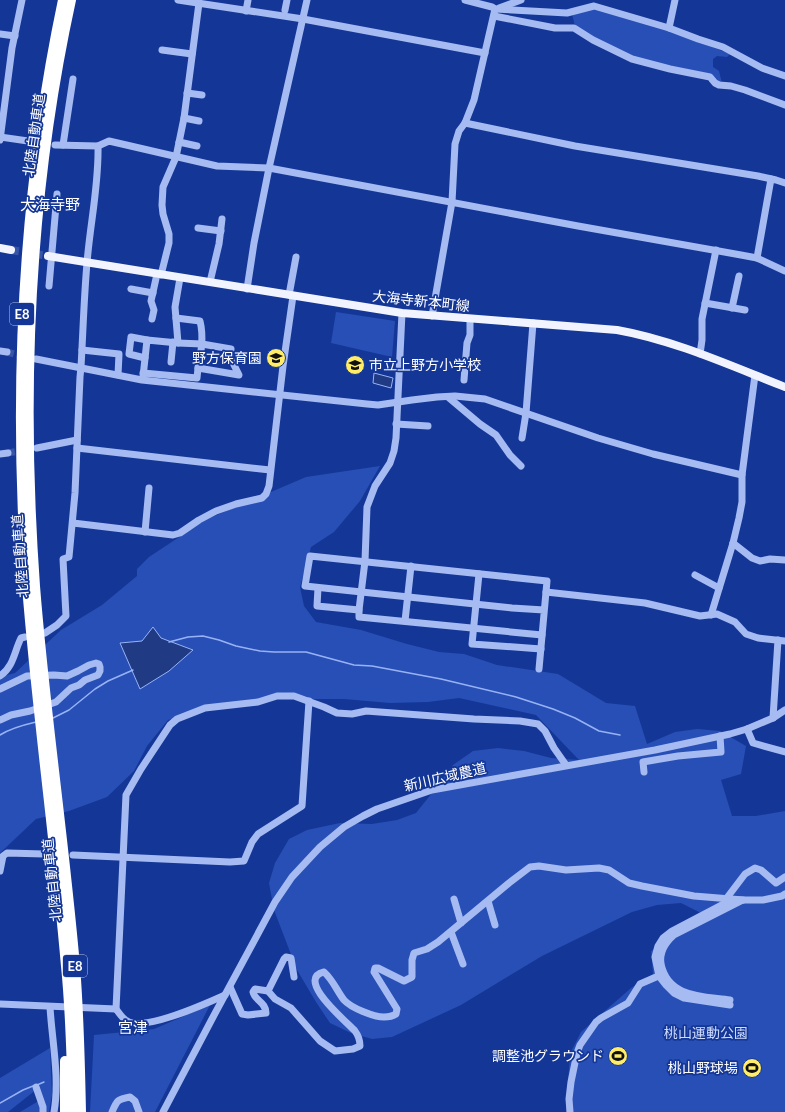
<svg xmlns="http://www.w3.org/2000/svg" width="785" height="1112" viewBox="0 0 785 1112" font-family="Lato,'Noto Sans JP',sans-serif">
<rect width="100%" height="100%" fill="#143797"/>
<!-- green -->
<g fill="#274fb6">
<polygon points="595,7 669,30 730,54 727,57 717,56 713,59 713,67 719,71 722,83 693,72 635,58 602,42 575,26 572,14"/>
<polygon points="336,312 395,321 392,357 331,343"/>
<polygon points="380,466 360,501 334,532 311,547 300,587 304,606 316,622 361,630 407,644 439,652 464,654 497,665 558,674 606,703 635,706 647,744 675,732 697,729 720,731 746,746 741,774 721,780 732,816 756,816 785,811 785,1112 566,1112 570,1054 581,1032 631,988 653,974 651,951 711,918 681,903 657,905 632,912 542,956 461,1005 392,1037 372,1039 351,1033 330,1023 316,1002 297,970 274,910 269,883 275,863 289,839 307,830 340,823 372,824 397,820 416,813 436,788 453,765 473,751 498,748 524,751 551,758 579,760 536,715 459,698 428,702 390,703 344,699 277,699 223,705 168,720 147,746 134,771 107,797 69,811 36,819 0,853 0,677 15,673 61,630 102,605 137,576 137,569 149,557 205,520 306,477"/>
<polygon points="210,1005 155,1112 90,1112 94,1035 154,1029"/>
<polygon points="50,1048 52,1095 49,1112 20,1112 42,1099 37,1089 8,1112 0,1112 0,1078"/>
</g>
<!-- water -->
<g fill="#213a84" stroke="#98b3f5">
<polygon points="374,373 393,378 391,388 373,383"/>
<polygon points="153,627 161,638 193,650 169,671 140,689 120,643 142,641"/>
</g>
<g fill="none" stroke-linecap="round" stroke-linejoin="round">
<!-- stream -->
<g stroke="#98b3f5" stroke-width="1.5">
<polyline points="169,642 188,637 203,636 219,640 236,646 260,651 274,652 306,652 354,665 372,666 441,679 516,697 553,709 575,718 599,731 620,735"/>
<polyline points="53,718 69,710 95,689 108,681 133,670"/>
<path d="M0 735C11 728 23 725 36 722"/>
<polyline points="37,1085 44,1082"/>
<polyline points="0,1103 23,1090 33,1086"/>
</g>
<!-- minor-tunnel -->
<g stroke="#3755a7" stroke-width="7" stroke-dasharray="7 3.5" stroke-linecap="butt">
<polyline points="7,352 26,357"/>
<polyline points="8,453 25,450"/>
</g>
<!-- major-tunnel -->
<polyline stroke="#3755a7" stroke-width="8" stroke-dasharray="8 4" stroke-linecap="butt" points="11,250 48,256"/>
<!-- minor -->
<g stroke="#a6bbf2" stroke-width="7">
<polyline points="178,0 303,19 485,53"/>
<polyline points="465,0 492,7 495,9 567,13 594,6 669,28 675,0"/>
<polyline points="499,8 521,0"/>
<polyline points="285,10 287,0"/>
<polyline points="246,11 248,0"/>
<polyline points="494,16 555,28 574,28 593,40 632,59 670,69 710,77 715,83 719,85 731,86 745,90 785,105"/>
<polyline points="669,28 698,39 723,47 762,68 785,76"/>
<polyline points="0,34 15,36"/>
<polyline points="162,50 192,54"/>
<polyline points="187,93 202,95"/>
<polyline points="184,118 199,121"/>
<polyline points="465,123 575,146 758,176 776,180 785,183"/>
<polyline points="0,137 28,141"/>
<polyline points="0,140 12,48 22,0"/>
<polyline points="179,142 197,146"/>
<polyline points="55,145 98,146 109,141 217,166 269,168 578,226 741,255 757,258 785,271"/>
<polyline points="63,145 73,79"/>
<polyline points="198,228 221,231"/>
<polyline points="757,258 771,179"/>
<polyline points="161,275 169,243 169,234 163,214 162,205 163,187 176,157 184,118 199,3"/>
<polyline points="210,282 219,244 222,219"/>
<polyline points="49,286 57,194"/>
<polyline points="131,289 153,293"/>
<polyline points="247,289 254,243 269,168 307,0"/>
<polyline points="289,295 296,257"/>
<polyline points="705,303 745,310"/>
<polyline points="732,308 739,276"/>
<polyline points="402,313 396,438 394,451 390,463 375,486 367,507 365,561 359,610 359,617 542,635"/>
<polyline points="432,316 452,202 455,144 459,131 465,123 474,100 495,9"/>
<path d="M176 318 200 321C204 337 201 353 198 368"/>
<polyline points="152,319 154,310 151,301 157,274"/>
<polyline points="82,350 119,354 118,375"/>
<polyline points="0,351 7,352"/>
<polyline points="700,354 702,340 702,319 716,250"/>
<polyline points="145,358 129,354 131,337 147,340"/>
<polyline points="36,359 142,380 367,404 378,405 412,400 437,397 455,396 485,399 598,438 653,454 742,475"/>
<polyline points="171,362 173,342"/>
<polyline points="143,373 197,378 198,368 239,375 230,357 231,349 202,344 178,343"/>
<polyline points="143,377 147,340 178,343 175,307 180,278"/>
<polyline points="464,380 467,343 470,335 470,319"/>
<polyline points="448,397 480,424 496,435 510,455 521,466"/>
<polyline points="396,424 428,426"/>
<polyline points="522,438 526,413 533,323"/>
<polyline points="37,448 77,440"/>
<polyline points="77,448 270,470"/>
<polyline points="0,454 8,453"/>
<polyline points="73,523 173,535 180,533 199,520 216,511 236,504 262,498 266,494 269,486 283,366 293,296"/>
<polyline points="145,532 149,488"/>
<polyline points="733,543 752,558 760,561 770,559 785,560"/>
<polyline points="479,574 472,644 541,649"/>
<polyline points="695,575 719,588"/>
<polyline points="318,588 317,606 359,610"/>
<polyline points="546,592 645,603 700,616 717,614 735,622 746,634 758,638 785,641"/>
<polyline points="711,615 733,543 739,518 742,502 742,475 755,375"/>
<polyline points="405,621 411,566"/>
<path d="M45 633 57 625 66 616 63 559 69 557 75 493 80 377 81 367C83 332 84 297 87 263 90 224 99 185 98 146"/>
<polyline points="539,669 547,581 310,556 305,586 512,608 544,610"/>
<path d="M0 676C14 666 14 652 21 638L25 637"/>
<polyline points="0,689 27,676 54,675 67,676 78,671 89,665 96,663 99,664 100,667 100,671 98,675 85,680 79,685 71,688 56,702 30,711 11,715 0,720"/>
<polyline points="773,718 778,640"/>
<polyline points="747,729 753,743 785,752"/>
<polyline points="644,772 643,762 678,756 721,752 720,736"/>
<polyline points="73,855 230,862 244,861 252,842 258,834 302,806 309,701"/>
<polyline points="0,871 3,856 7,853 44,854"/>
<polyline points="454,899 461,923"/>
<polyline points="726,899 745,874 755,868 761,870 776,883 785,877"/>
<polyline points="488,901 495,925"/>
<polyline points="451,932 463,964"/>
<path d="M230 987 242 1014 248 1015 266 1013C266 1002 255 1001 253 992L255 989 268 991 275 999 291 1008 320 1041 335 1051 353 1049 360 1046C360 1040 358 1035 355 1031 348 1023 294 979 324 972 333 980 337 991 344 1000 351 1008 374 1017 384 1017 388 1017 393 1016 396 1014L397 1009 374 972 375 968H378L404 981 412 977V960L414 953 427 949 438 942 509 883 530 867 539 866 566 870 599 868 609 870 629 883 642 886 694 896 743 900"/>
<polyline points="268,991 284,959 286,957 291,958 294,977"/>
<path d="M225 995C207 1003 144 1032 127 1021 123 1019 119 1013 116 1009L126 795 141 769 170 725 177 719 205 708 258 702 277 696H294L324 707 337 713 352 714 366 711 474 719 520 721 538 724 545 731 554 748 566 765"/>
<path d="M730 1000C703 996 668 998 661 964 659 952 665 943 674 935L741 901"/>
<polyline points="0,1004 116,1009"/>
<polyline points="730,1005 684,998 674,993 666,985 659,976 655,957 658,946 663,938 672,931 731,900 763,900 782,896 785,894"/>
<path d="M50 1007C52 1041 60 1078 54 1112"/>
<polyline points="36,1087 43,1107 43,1112"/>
<path d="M112 1112C117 1100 118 1099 130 1097L135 1101 139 1112"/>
<polyline points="163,1112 212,1019 275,902 292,877 320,847 344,827 363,816 377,809 432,790 655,750 730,734 747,729 773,718 785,710"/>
<polyline points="570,1112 569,1099 571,1082 577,1053 580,1045 596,1022 601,1018 628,1003 640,984 663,974"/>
</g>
<!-- major -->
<g stroke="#f1f4ff" stroke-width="8">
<polyline points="0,248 11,250"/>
<path d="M48 256 402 313 617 330C674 340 731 366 785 387"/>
</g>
<!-- highway -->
<g stroke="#fff" stroke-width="10">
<path d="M63 0C22 194 13 389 27 586 37 713 55 839 66 966 71 1015 72 1063 73 1112"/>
<path d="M71 0C29 192 21 391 35 586 45 713 64 839 75 966 79 1015 80 1063 81 1112"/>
<polyline points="65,1061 65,1112"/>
</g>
</g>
<!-- icons -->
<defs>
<g id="school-disc" transform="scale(1)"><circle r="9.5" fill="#ffed67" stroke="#143797"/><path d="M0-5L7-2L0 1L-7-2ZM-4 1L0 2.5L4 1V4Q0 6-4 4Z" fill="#111"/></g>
<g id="stadium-disc" transform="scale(1)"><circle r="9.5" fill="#ffed67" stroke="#143797"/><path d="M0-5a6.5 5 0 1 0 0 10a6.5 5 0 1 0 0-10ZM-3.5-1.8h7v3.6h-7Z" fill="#111"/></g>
</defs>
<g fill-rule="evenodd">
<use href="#school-disc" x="276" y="358"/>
<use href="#school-disc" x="355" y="365"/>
<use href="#stadium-disc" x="618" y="1056"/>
<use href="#stadium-disc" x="752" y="1068"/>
</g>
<g text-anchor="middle" stroke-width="3.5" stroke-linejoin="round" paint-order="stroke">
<!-- shield labels -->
<g fill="#143797" stroke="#b8c3e0" stroke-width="1">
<rect x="10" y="303" width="24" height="22" rx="3"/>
<rect x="63" y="955" width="24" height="22" rx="3"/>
</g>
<g font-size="13" font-weight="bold" fill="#fff">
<text x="22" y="319">E8</text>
<text x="75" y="971">E8</text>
</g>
<!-- street labels -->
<g font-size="14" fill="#fff" stroke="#143797">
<text transform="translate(34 135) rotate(-82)" y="5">北陸自動車道</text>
<text transform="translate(421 301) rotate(6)" y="5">大海寺新本町線</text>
<text transform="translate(20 556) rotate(-94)" y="5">北陸自動車道</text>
<text transform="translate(445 777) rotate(-13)" y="5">新川広域農道</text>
<text transform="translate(52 880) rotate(-96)" y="5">北陸自動車道</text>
</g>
<!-- poi labels -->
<g font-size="14" fill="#fff" stroke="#143797" text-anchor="end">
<text x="262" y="363">野方保育園</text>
<text x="369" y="370" text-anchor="start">市立上野方小学校</text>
<text x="604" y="1061">調整池グラウンド</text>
<text x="738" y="1073">桃山野球場</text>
</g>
<!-- park labels -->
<g font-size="14" fill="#cedbfd" stroke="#143797">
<text x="706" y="1038">桃山運動公園</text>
</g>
<!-- neighbourhood labels -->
<g font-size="15" fill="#fff" stroke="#143797">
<text x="50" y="210">大海寺野</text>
<text x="133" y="1033">宮津</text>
</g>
</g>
</svg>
